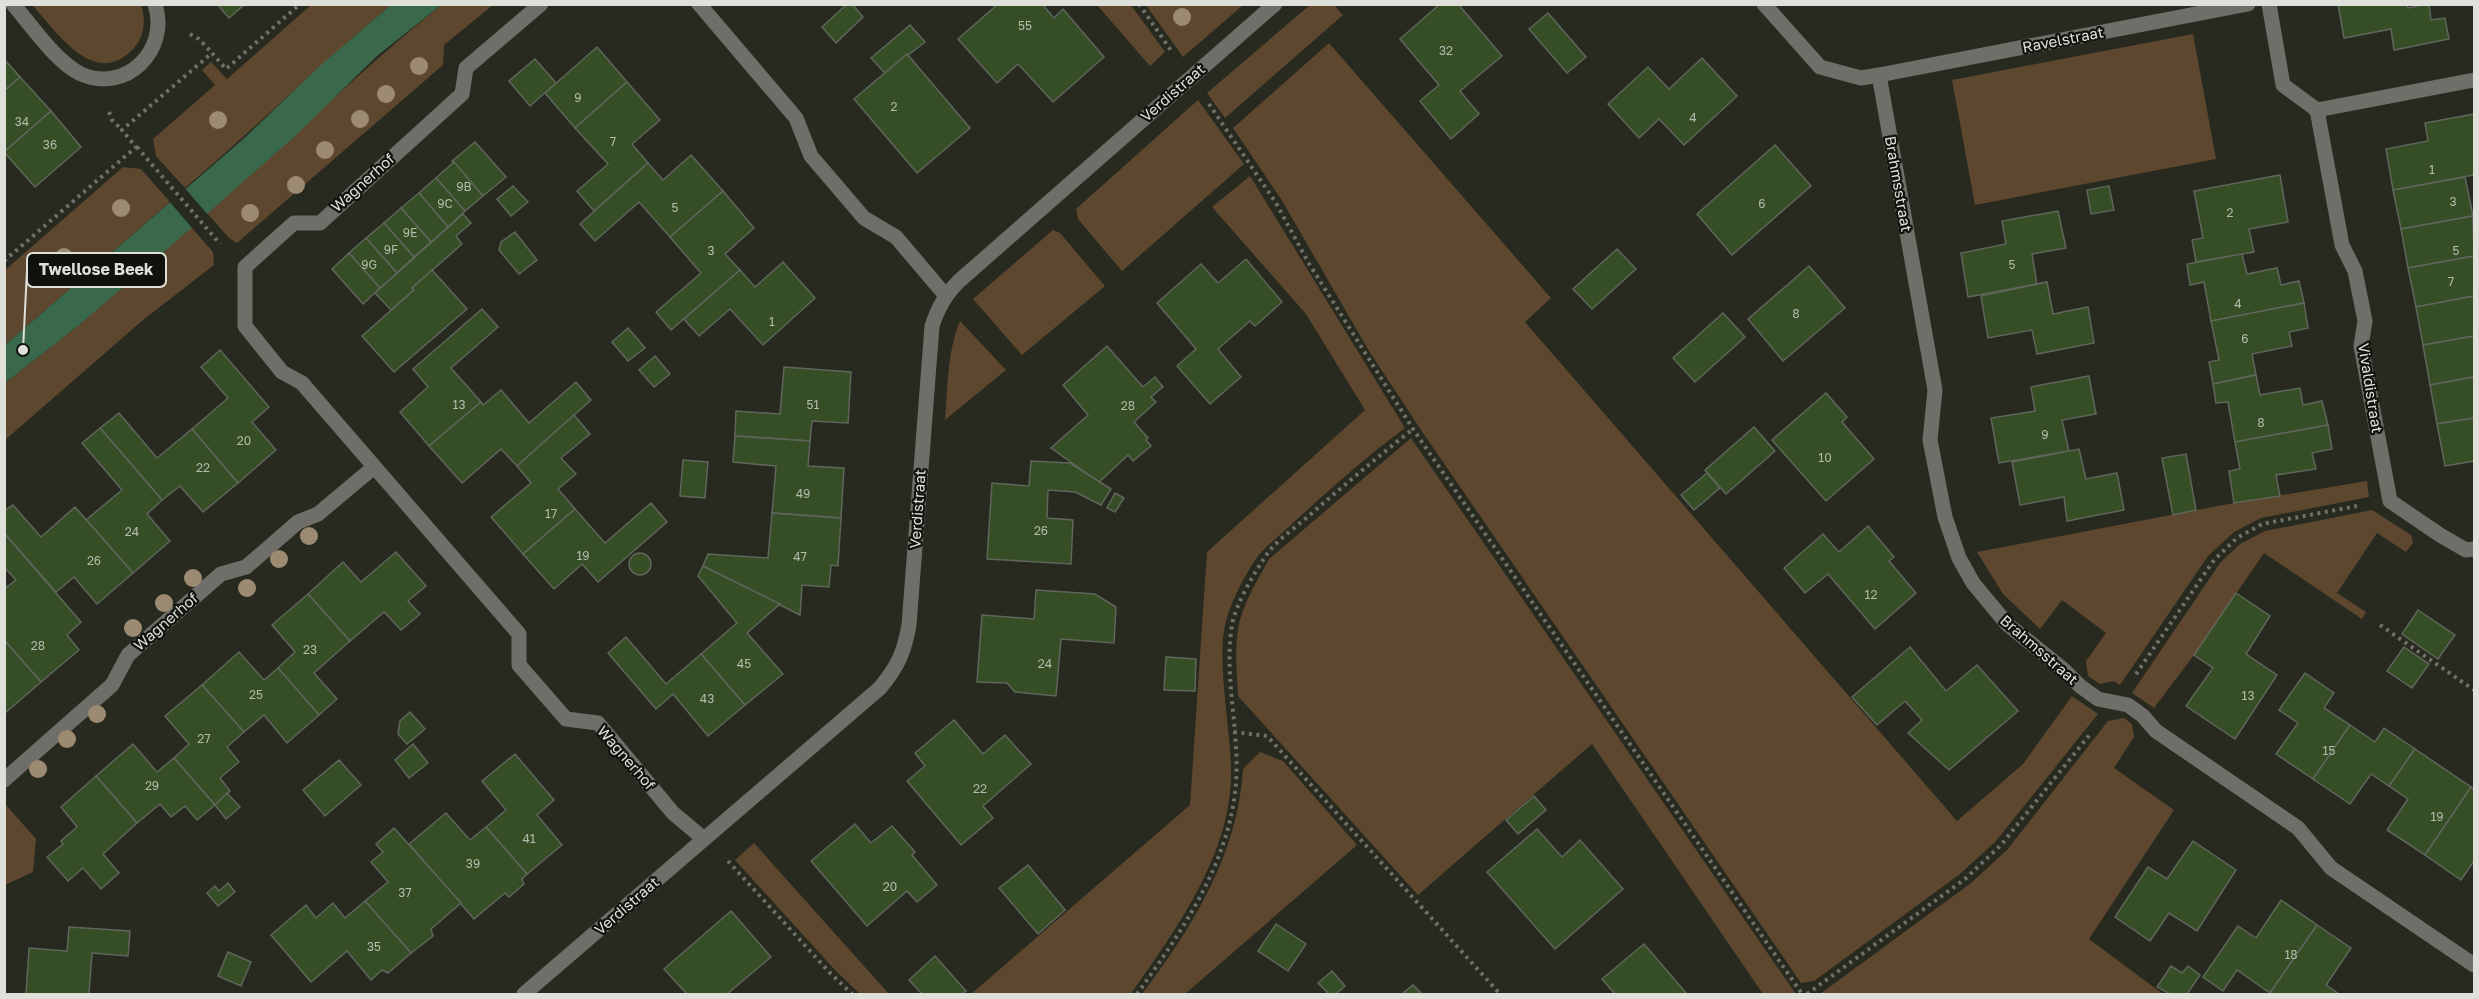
<svg xmlns="http://www.w3.org/2000/svg" width="2479" height="999" viewBox="0 0 2479 999" font-family="'Golos Text',sans-serif">
<rect width="100%" height="100%" fill="#28291f"/>
<!-- green -->
<g fill="#5d482f">
<polygon points="1311,4 1334,5 1343,15 1225,118 1207,93"/>
<path d="M32 5H141C146 20 145 35 134 48 95 91 57 32 32 5Z"/>
<path d="M311 5H391C321 64 255 128 185 188L156 156 153 139 215 85 202 70 211 62 227 79Z"/>
<path d="M441 5H493L444 45 443 65 237 243 229 238 207 213C285 144 360 71 441 5Z"/>
<polygon points="1097,5 1131,5 1165,52 1150,66"/>
<polygon points="1146,5 1243,5 1183,57"/>
<polygon points="2193,34 2216,159 1975,205 1952,80"/>
<polygon points="1329,43 1551,298 1525,322 1957,821 2023,764 2072,696 2098,714 1996,841 1960,874 1814,981 1801,983 1421,430 1369,351 1281,199 1233,128"/>
<polygon points="1198,100 1244,164 1122,271 1078,219 1076,209"/>
<polygon points="123,167 141,169 170,202 5,345 4,271"/>
<path d="M1250 176 1405 428C1366 457 1330 489 1294 522 1283 533 1268 544 1258 556 1245 575 1232 599 1226 621 1216 658 1230 725 1231 766 1234 851 1177 928 1131 994H971L1190 805 1207 552 1365 410 1306 314 1212 207Z"/>
<polygon points="191,227 213,252 214,265 143,320 5,440 5,383 79,325"/>
<polygon points="1053,230 1060,233 1105,286 1022,355 973,299"/>
<path d="M960 321 1006 370 945 420C948 387 947 352 960 321Z"/>
<path d="M1411 438 1796 994H1763L1592 744 1418 895 1238 696C1237 673 1234 647 1239 624 1244 602 1258 579 1269 559Z"/>
<polygon points="2367,481 2369,497 2261,518 2234,532 2208,556 2120,685 2114,681 2100,684 2088,676 2086,661 2106,633 2062,600 2040,629 2003,594 1977,552 2234,503"/>
<polygon points="2372,510 2411,535 2413,543 2406,552 2377,533 2337,593 2366,612 2362,619 2264,553 2194,655 2154,708 2132,693 2220,563 2240,544 2265,531"/>
<polygon points="2124,718 2132,724 2134,737 2114,768 2174,810 2089,939 2163,994 1820,994 1971,883 2007,850 2108,721"/>
<path d="M1260 752 1283 761 1357 845 1185 994H1142C1192 928 1238 854 1243 769Z"/>
<polygon points="6,805 36,839 33,872 5,885"/>
<polygon points="754,843 889,994 860,994 835,970 735,860"/>
</g>
<!-- water -->
<polygon fill="#39684a" points="391,5 441,5 377,56 294,137 147,267 79,325 5,383 5,345 241,141 322,64"/>
<!-- pier -->
<polygon fill="#28291f" points="183,186 209,216 193,229 168,200"/>
<!-- building -->
<g fill="#354e25" stroke="#60665c" stroke-width="1.5">
<polygon points="217,4 245,4 229,18"/>
<polygon points="847,4 852,4 863,17 836,43 822,27"/>
<polygon points="998,4 1042,4 1054,18 1063,9 1104,57 1053,102 1018,64 997,83 958,39"/>
<polygon points="1440,4 1458,4 1502,56 1460,91 1479,114 1451,139 1420,101 1439,85 1400,39"/>
<polygon points="2338,4 2407,4 2408,8 2429,4 2431,20 2445,18 2449,39 2394,50 2391,29 2344,38"/>
<polygon points="1548,13 1586,57 1567,73 1529,29"/>
<polygon points="910,25 925,42 885,73 871,58"/>
<polygon points="597,47 627,82 575,128 545,93"/>
<polygon points="907,54 970,128 917,173 854,99"/>
<polygon points="1702,58 1737,96 1684,145 1659,119 1639,138 1608,104 1648,67 1669,89"/>
<polygon points="4,59 20,77 4,91"/>
<polygon points="535,59 556,83 530,106 509,81"/>
<polygon points="20,77 51,111 4,152 4,91"/>
<polygon points="627,82 660,120 632,144 648,163 594,211 577,191 608,164 575,128"/>
<polygon points="51,111 81,147 35,187 4,152"/>
<polygon points="2474,114 2474,175 2393,190 2386,149 2428,141 2425,123"/>
<polygon points="475,142 506,177 483,196 452,161"/>
<polygon points="1775,145 1811,186 1732,255 1697,214"/>
<polygon points="691,155 723,191 670,237 639,202 595,241 580,224 648,163 663,180"/>
<polygon points="454,162 483,196 465,211 436,178"/>
<polygon points="2280,175 2288,222 2249,229 2254,252 2196,262 2192,240 2203,238 2194,191"/>
<polygon points="2465,177 2473,216 2401,229 2393,190"/>
<polygon points="436,178 465,211 448,227 419,193"/>
<polygon points="513,186 528,202 511,216 497,199"/>
<polygon points="2109,186 2114,210 2091,214 2087,190"/>
<polygon points="723,191 754,228 725,254 740,270 671,330 656,312 701,273 670,237"/>
<polygon points="419,193 448,227 431,242 401,208"/>
<polygon points="401,208 431,242 414,257 384,223"/>
<polygon points="2058,211 2066,248 2032,254 2037,284 2047,282 1968,297 1961,253 2006,244 2002,221"/>
<polygon points="463,214 471,223 456,236 462,244 412,288 414,290 391,310 375,293"/>
<polygon points="2473,216 2474,256 2408,268 2401,229"/>
<polygon points="384,223 414,257 397,273 366,238"/>
<polygon points="515,232 537,260 519,274 499,250 501,242"/>
<polygon points="366,238 397,273 380,288 349,253"/>
<polygon points="1617,249 1636,269 1592,309 1573,289"/>
<polygon points="349,253 380,288 363,304 332,269"/>
<polygon points="2242,254 2247,274 2277,268 2281,285 2299,281 2304,303 2211,321 2204,282 2190,285 2187,264"/>
<polygon points="2474,256 2474,296 2416,307 2408,268"/>
<polygon points="1246,259 1282,302 1255,326 1250,321 1218,349 1241,377 1210,404 1177,366 1196,349 1157,303 1201,264 1218,283"/>
<polygon points="783,262 815,298 763,345 730,309 699,336 684,319 740,270 755,287"/>
<polygon points="1809,266 1845,308 1783,361 1748,319"/>
<polygon points="432,270 467,309 394,372 362,336 414,290 412,288"/>
<polygon points="2047,282 2053,314 2088,307 2094,343 2037,354 2032,330 1988,338 1981,296"/>
<polygon points="2474,296 2474,336 2423,345 2416,307"/>
<polygon points="2304,303 2308,328 2289,332 2292,346 2252,354 2256,375 2213,384 2209,362 2219,360 2211,321"/>
<polygon points="482,309 498,327 451,368 481,402 429,446 400,412 428,387 413,369"/>
<polygon points="1723,313 1745,337 1695,382 1673,358"/>
<polygon points="628,328 645,348 628,361 612,342"/>
<polygon points="2474,336 2474,377 2430,385 2423,345"/>
<polygon points="1107,346 1143,387 1155,377 1163,387 1151,397 1156,402 1134,422 1148,438 1146,440 1151,446 1133,461 1128,455 1099,482 1051,448 1088,415 1063,385"/>
<polygon points="220,350 269,407 252,422 276,450 238,483 192,429 228,398 201,367"/>
<polygon points="655,356 670,374 654,387 639,370"/>
<polygon points="784,367 851,372 848,423 812,421 810,441 735,436 736,411 780,414"/>
<polygon points="2256,375 2260,395 2300,388 2303,405 2322,401 2328,425 2235,442 2228,402 2216,403 2213,384"/>
<polygon points="2089,376 2096,414 2062,420 2069,451 1999,463 1991,418 2035,411 2031,387"/>
<polygon points="2474,377 2474,418 2437,424 2430,385"/>
<polygon points="576,382 591,400 517,466 501,449 462,483 429,446 481,402 483,405 501,390 529,423"/>
<polygon points="1826,393 1847,417 1842,422 1874,459 1826,501 1772,440"/>
<polygon points="119,413 157,458 192,429 238,483 203,512 180,486 162,500 100,428"/>
<polygon points="574,415 590,434 561,458 576,474 558,489 575,509 523,554 491,517 531,483 517,466"/>
<polygon points="2474,418 2474,461 2445,466 2437,424"/>
<polygon points="2328,425 2332,449 2312,453 2316,469 2276,475 2280,496 2234,503 2229,471 2240,469 2235,442"/>
<polygon points="1754,427 1775,451 1726,494 1705,470"/>
<polygon points="100,428 162,500 147,514 170,541 133,573 86,520 122,490 82,443"/>
<polygon points="735,436 810,441 808,466 844,468 841,518 772,513 776,466 733,462"/>
<polygon points="2079,449 2086,479 2117,473 2124,510 2067,521 2064,497 2020,505 2012,462"/>
<polygon points="2186,454 2196,510 2173,515 2162,458"/>
<polygon points="683,460 708,462 705,498 680,496"/>
<polygon points="1031,461 1070,463 1111,489 1101,505 1075,492 1048,490 1047,518 1073,520 1071,564 987,559 992,483 1029,486"/>
<polygon points="1707,473 1720,488 1694,510 1681,495"/>
<polygon points="1115,493 1124,498 1115,512 1107,508"/>
<polygon points="651,503 667,522 598,582 582,564 554,589 523,554 575,509 605,543"/>
<polygon points="13,505 41,537 75,507 133,573 97,604 74,577 56,592 4,533 4,511"/>
<polygon points="772,513 841,518 838,566 831,565 829,587 802,585 800,615 703,566 708,554 768,558"/>
<polygon points="1868,526 1894,557 1889,561 1916,593 1875,629 1828,574 1805,593 1784,568 1823,534 1839,552"/>
<polygon points="4,533 81,622 67,635 79,650 41,682 4,640 4,584 7,587 16,580 4,567"/>
<polygon points="396,552 426,586 408,601 420,614 401,630 384,612 350,641 308,594 343,562 361,582"/>
<circle cx="640" cy="564" r="11"/>
<polygon points="703,566 780,604 747,633 783,674 745,705 701,654 737,623 698,576"/>
<polygon points="1036,590 1095,594 1116,607 1114,643 1061,639 1056,696 1015,692 1007,683 977,682 982,615 1034,619"/>
<polygon points="2236,593 2270,616 2246,654 2277,675 2235,739 2186,706 2213,668 2194,655"/>
<polygon points="308,594 350,641 314,673 337,699 319,715 278,668 295,652 272,625"/>
<polygon points="2418,610 2455,635 2438,659 2402,634"/>
<polygon points="626,637 666,684 701,654 745,705 708,736 673,694 656,709 608,653"/>
<polygon points="4,640 41,682 5,713 4,712"/>
<polygon points="1910,647 1946,691 1977,665 2018,711 1949,770 1908,733 1922,720 1905,701 1877,725 1852,697"/>
<polygon points="2404,647 2429,664 2412,688 2387,671"/>
<polygon points="239,652 264,680 278,668 319,715 287,743 264,715 244,732 202,685"/>
<polygon points="1166,657 1196,659 1195,691 1164,690"/>
<polygon points="2305,673 2334,693 2324,708 2350,725 2313,779 2276,754 2298,723 2279,710"/>
<polygon points="202,685 244,732 227,747 239,762 220,778 230,791 215,805 174,758 189,744 165,716"/>
<polygon points="410,712 425,729 407,744 398,734 400,721"/>
<polygon points="954,720 983,754 1005,735 1031,764 983,806 993,818 961,845 907,781 925,766 915,753"/>
<polygon points="2350,725 2375,742 2384,728 2415,749 2389,786 2371,774 2350,804 2313,779"/>
<polygon points="133,744 157,772 174,758 215,805 197,820 185,806 171,817 160,804 137,823 96,776"/>
<polygon points="413,744 428,763 409,778 395,760"/>
<polygon points="2415,749 2471,787 2425,855 2387,830 2408,799 2389,786"/>
<polygon points="515,754 554,800 537,815 562,845 527,874 486,827 506,810 482,781"/>
<polygon points="339,760 361,785 325,816 303,790"/>
<polygon points="96,776 137,823 103,854 119,873 101,889 83,868 68,881 47,857 63,844 61,841 77,827 61,807"/>
<polygon points="2471,787 2474,790 2474,861 2461,880 2425,855"/>
<polygon points="227,793 240,807 226,819 215,805"/>
<polygon points="1534,796 1546,810 1518,834 1506,820"/>
<polygon points="446,813 470,840 486,827 527,874 522,879 524,884 509,897 505,893 474,919 409,844"/>
<polygon points="855,824 871,843 892,826 915,852 912,855 937,885 917,902 907,891 867,926 811,861"/>
<polygon points="394,828 461,903 431,929 433,936 411,953 365,901 388,882 371,862 383,852 376,844"/>
<polygon points="1537,829 1562,857 1580,840 1623,889 1555,949 1487,872"/>
<polygon points="2193,841 2236,870 2197,931 2169,913 2150,941 2115,917 2148,867 2167,879"/>
<polygon points="1028,865 1065,910 1038,934 999,888"/>
<polygon points="228,883 235,892 218,906 207,893 215,886 219,891"/>
<polygon points="2281,900 2317,925 2270,993 2237,970 2223,991 2203,977 2238,926 2256,938"/>
<polygon points="365,901 411,953 388,973 382,970 371,980 347,951 311,982 271,935 306,905 316,918 333,903 345,918"/>
<polygon points="731,911 771,957 727,994 687,994 664,969"/>
<polygon points="1276,924 1306,944 1288,971 1258,951"/>
<polygon points="2317,925 2351,948 2326,985 2339,994 2272,994 2270,993"/>
<polygon points="69,927 130,931 128,956 92,953 89,994 26,994 29,948 67,951"/>
<polygon points="1644,944 1687,994 1615,994 1602,979"/>
<polygon points="228,952 251,962 241,986 218,976"/>
<polygon points="935,956 966,991 962,994 922,994 909,980"/>
<polygon points="2171,966 2182,973 2188,966 2200,975 2187,994 2170,994 2157,987"/>
<polygon points="1332,971 1345,986 1336,994 1329,994 1318,983"/>
<polygon points="1413,985 1422,994 1402,994"/>
</g>
<g fill="none" stroke-linecap="round" stroke-linejoin="round">
<!-- path -->
<g stroke="#707168" stroke-width="4" stroke-dasharray="3 4.5" stroke-linecap="butt">
<polyline points="1139,4 1172,52"/>
<polyline points="190,34 199,39 212,53"/>
<polyline points="1209,104 1276,203 1308,262 1413,429 1802,994"/>
<polyline points="109,112 112,120 122,130"/>
<polyline points="137,147 220,244"/>
<polyline points="4,261 136,147 122,130 212,53 226,69 300,4"/>
<polyline points="2380,625 2474,690"/>
<polyline points="2136,674 2214,560 2237,538 2262,524 2357,506"/>
<polyline points="1234,732 1267,736 1500,994"/>
<polyline points="728,861 831,974 852,994"/>
<path d="M1137 994C1180 934 1226 868 1235 793 1242 737 1223 681 1232 625 1235 606 1252 577 1263 560 1272 544 1291 531 1305 519 1341 488 1376 458 1413 429"/>
<polyline points="1807,994 1965,879 2001,845 2091,733"/>
</g>
<!-- minor -->
<g stroke="#6f6e69" stroke-width="15">
<path d="M13 4C31 25 57 63 81 74 126 94 170 50 155 4"/>
<polyline points="541,4 466,68 462,94 320,223 294,223 245,267 245,326 282,372 302,383 519,634 519,665 566,719 598,723 673,813 704,839"/>
<polyline points="699,4 796,118 811,156 864,218 896,237 946,296"/>
<polyline points="1764,4 1820,67 1861,78 1879,75 1935,390 1930,440 1945,517 1959,558 1973,583 2007,624 2064,670 2080,686 2098,699 2128,705 2143,716 2156,731 2298,828 2331,868 2474,965"/>
<polyline points="2269,4 2283,85 2317,110 2474,80"/>
<polyline points="1879,75 2248,4"/>
<polyline points="2317,110 2342,245 2355,271 2365,321 2361,346 2390,501 2440,535 2466,550 2474,549"/>
<polyline points="4,780 112,685 128,655 221,574 246,567 298,522 318,514 374,467"/>
<path d="M524 994 880 688C898 666 904 653 909 625L932 326C938 308 945 295 959 281L1275 4"/>
</g>
</g>
<!-- trees -->
<g fill="#9c8b72">
<circle cx="1182" cy="17" r="9"/>
<circle cx="419" cy="66" r="9"/>
<circle cx="386" cy="94" r="9"/>
<circle cx="360" cy="119" r="9"/>
<circle cx="218" cy="120" r="9"/>
<circle cx="325" cy="150" r="9"/>
<circle cx="296" cy="185" r="9"/>
<circle cx="121" cy="208" r="9"/>
<circle cx="250" cy="213" r="9"/>
<circle cx="64" cy="257" r="9"/>
<circle cx="309" cy="536" r="9"/>
<circle cx="279" cy="559" r="9"/>
<circle cx="193" cy="578" r="9"/>
<circle cx="247" cy="588" r="9"/>
<circle cx="164" cy="603" r="9"/>
<circle cx="133" cy="628" r="9"/>
<circle cx="97" cy="714" r="9"/>
<circle cx="67" cy="739" r="9"/>
<circle cx="38" cy="769" r="9"/>
</g>
<g text-anchor="middle" stroke-width="4.5" stroke-linejoin="round" paint-order="stroke">
<!-- number labels -->
<g font-size="12" fill="#b4bcac">
<text x="1025" y="30">55</text>
<text x="1446" y="55">32</text>
<text x="578" y="102">9</text>
<text x="894" y="111">2</text>
<text x="1693" y="122">4</text>
<text x="22" y="126">34</text>
<text x="613" y="146">7</text>
<text x="50" y="149">36</text>
<text x="2432" y="174">1</text>
<text x="464" y="191">9B</text>
<text x="2453" y="206">3</text>
<text x="445" y="208">9C</text>
<text x="1762" y="208">6</text>
<text x="675" y="212">5</text>
<text x="2230" y="217">2</text>
<text x="410" y="237">9E</text>
<text x="391" y="254">9F</text>
<text x="711" y="255">3</text>
<text x="2456" y="255">5</text>
<text x="369" y="269">9G</text>
<text x="2012" y="269">5</text>
<text x="2451" y="286">7</text>
<text x="2238" y="308">4</text>
<text x="1796" y="318">8</text>
<text x="772" y="326">1</text>
<text x="2245" y="343">6</text>
<text x="459" y="409">13</text>
<text x="813" y="409">51</text>
<text x="1128" y="410">28</text>
<text x="2261" y="427">8</text>
<text x="2045" y="439">9</text>
<text x="244" y="445">20</text>
<text x="1825" y="462">10</text>
<text x="203" y="472">22</text>
<text x="803" y="498">49</text>
<text x="551" y="518">17</text>
<text x="1041" y="535">26</text>
<text x="132" y="536">24</text>
<text x="583" y="560">19</text>
<text x="800" y="561">47</text>
<text x="94" y="565">26</text>
<text x="1871" y="599">12</text>
<text x="38" y="650">28</text>
<text x="310" y="654">23</text>
<text x="744" y="668">45</text>
<text x="1045" y="668">24</text>
<text x="256" y="699">25</text>
<text x="2248" y="700">13</text>
<text x="707" y="703">43</text>
<text x="204" y="743">27</text>
<text x="2329" y="755">15</text>
<text x="152" y="790">29</text>
<text x="980" y="793">22</text>
<text x="2437" y="821">19</text>
<text x="529" y="843">41</text>
<text x="473" y="868">39</text>
<text x="890" y="891">20</text>
<text x="405" y="897">37</text>
<text x="374" y="951">35</text>
<text x="2291" y="959">18</text>
</g>
<!-- street labels -->
<g font-size="15" fill="#dfe0d9" stroke="#11110d">
<text transform="translate(2063 40) rotate(-11)" y="5">Ravelstraat</text>
<text transform="translate(1173 93) rotate(-41)" y="5">Verdistraat</text>
<text transform="translate(363 183) rotate(-42)" y="5">Wagnerhof</text>
<text transform="translate(1898 184) rotate(80)" y="5">Brahmsstraat</text>
<text transform="translate(2370 388) rotate(81)" y="5">Vivaldistraat</text>
<text transform="translate(918 509) rotate(-86)" y="5">Verdistraat</text>
<text transform="translate(166 622) rotate(-41)" y="5">Wagnerhof</text>
<text transform="translate(2039 650) rotate(41)" y="5">Brahmsstraat</text>
<text transform="translate(626 758) rotate(49)" y="5">Wagnerhof</text>
<text transform="translate(627 906) rotate(-41)" y="5">Verdistraat</text>
</g>
</g>
<!-- callouts -->
<path fill="none" stroke="#dfe0d9" stroke-width="2" d="M23 350L27 270"/>
<circle fill="#dfe0d9" stroke="#11110d" stroke-width="2" cx="23" cy="350" r="6"/>
<rect fill="#11110d" stroke="#dfe0d9" stroke-width="2" x="27" y="253" width="139" height="34" rx="6"/>
<g font-size="16" text-anchor="middle" font-weight="bold" fill="#dfe0d9">
<text x="96" y="275">Twellose Beek</text>
</g>
<!-- border -->
<rect width="2479" height="999" fill="none" stroke="#dfe0d9" stroke-width="12"/>
</svg>
